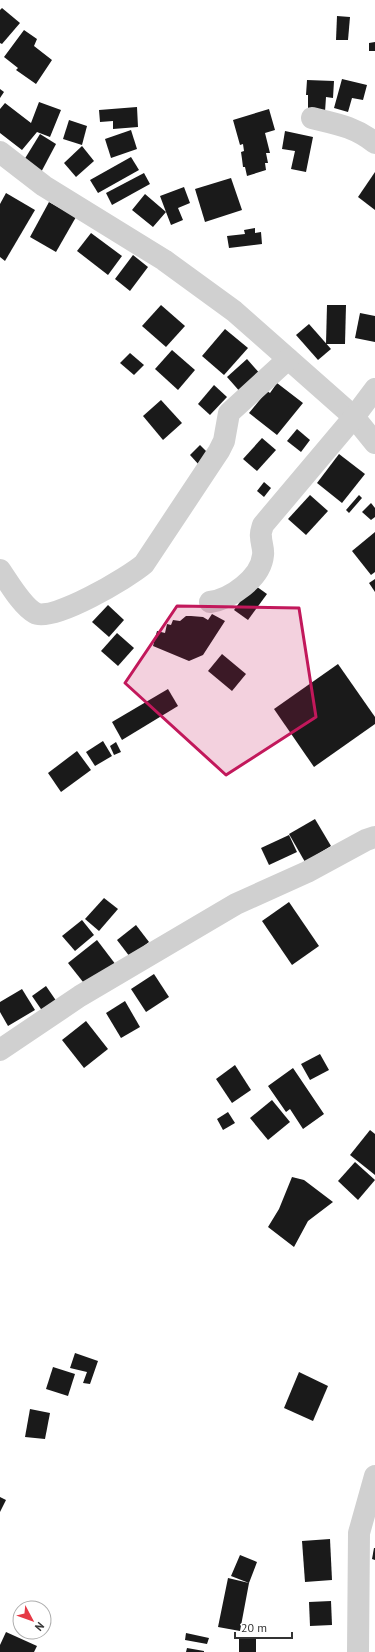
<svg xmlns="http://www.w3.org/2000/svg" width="375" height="1652" viewBox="0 0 375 1652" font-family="'PT Sans',sans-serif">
<rect width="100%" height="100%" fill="#fff"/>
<!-- building -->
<g fill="#1a1a1a">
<polygon points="2,8 20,23 2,44 0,43 0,10"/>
<polygon points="337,16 350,17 348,40 336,40"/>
<polygon points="24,30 37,39 34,46 52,60 36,84 16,70 18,68 4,57"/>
<polygon points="375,42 375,51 369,51 369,43"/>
<polygon points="342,79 367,85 363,100 352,98 348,112 334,108"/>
<polygon points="307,80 334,81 333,98 326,97 325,112 308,111 308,95 306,95"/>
<polygon points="0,89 4,92 0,98"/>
<polygon points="39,102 61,110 50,137 37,132 22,150 0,133 0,109 5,103 31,123"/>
<polygon points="137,107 138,127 113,129 113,121 100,122 99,110"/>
<polygon points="269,109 275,130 265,133 270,153 266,153 268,163 265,163 266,170 247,176 245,167 243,167 242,159 241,152 244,151 243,144 240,145 233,120"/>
<polygon points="69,120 87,126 82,145 63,139"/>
<polygon points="131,130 137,149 111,158 105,139"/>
<polygon points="285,131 313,137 306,172 291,169 295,151 282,149"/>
<polygon points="40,134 56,144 38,178 21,165"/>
<polygon points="82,146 94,161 76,177 64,163"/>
<polygon points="131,157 139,170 98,193 90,180"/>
<polygon points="375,172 375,210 358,197"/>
<polygon points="144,173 150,184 112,205 106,193"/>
<polygon points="231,178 242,210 205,222 195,189"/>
<polygon points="184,187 190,203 178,208 183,220 171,225 166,212 153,227 132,210 145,194 166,212 160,196"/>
<polygon points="6,193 35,210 5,261 0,257 0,204"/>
<polygon points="49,202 76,217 56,252 30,237"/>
<polygon points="255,228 255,233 261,232 262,244 229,248 227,236 245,234 244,230"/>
<polygon points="91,233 122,256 108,275 77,251"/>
<polygon points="133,255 148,267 130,291 115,279"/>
<polygon points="161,305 185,326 166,347 142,326"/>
<polygon points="327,305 346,305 345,344 326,344"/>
<polygon points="360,313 375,316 375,342 355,338"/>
<polygon points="309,324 331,349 318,360 296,335"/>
<polygon points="225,329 248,348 224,375 202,356"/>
<polygon points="172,350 195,370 178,390 155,369"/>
<polygon points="130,353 144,365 134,375 120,363"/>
<polygon points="247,359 262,376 242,394 227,377"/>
<polygon points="277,383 303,403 277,435 249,413 267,391 270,393"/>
<polygon points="214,385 227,397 210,415 198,404"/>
<polygon points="161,400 182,423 163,440 143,416"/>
<polygon points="297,429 310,440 301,452 287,441"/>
<polygon points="262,438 276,450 257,471 243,459"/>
<polygon points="200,445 211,456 200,466 190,455"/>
<polygon points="339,454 365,474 342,503 317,483"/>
<polygon points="264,482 271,488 264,497 257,491"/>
<polygon points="310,495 328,511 306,535 288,519"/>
<polygon points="359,495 362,498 349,513 346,510"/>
<polygon points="371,503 375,508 375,517 371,520 362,512"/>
<polygon points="375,532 375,572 371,575 352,551"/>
<polygon points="375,579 375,592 369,583"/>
<polygon points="253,584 267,594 248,620 234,610"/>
<polygon points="108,605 124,620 109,637 92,622"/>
<polygon points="212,614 225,621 203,655 189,661 153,646 157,631 165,633 167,624 171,625 173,620 180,621 186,616 191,616 203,617 208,620"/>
<polygon points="117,633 134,648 118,666 101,651"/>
<polygon points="222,654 246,674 232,691 208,671"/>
<polygon points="338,664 375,717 375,724 314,767 274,709"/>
<polygon points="168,689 178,706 122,740 112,722"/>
<polygon points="103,741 112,756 95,766 86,752"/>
<polygon points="116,742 121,752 114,755 110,746"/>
<polygon points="77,751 91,770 61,792 48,773"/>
<polygon points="315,819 331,846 305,862 289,834"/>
<polygon points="289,835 297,852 269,865 261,848"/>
<polygon points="104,898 118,909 99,931 85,919"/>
<polygon points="289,902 319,946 292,965 262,921"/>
<polygon points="82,920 94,935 75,951 62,936"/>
<polygon points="136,925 149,942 130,957 117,940"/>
<polygon points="97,940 116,965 87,987 68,963"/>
<polygon points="154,974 169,997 146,1012 131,989"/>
<polygon points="46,986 57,1002 43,1012 32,996"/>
<polygon points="22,989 35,1010 8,1026 0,1012 0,1002"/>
<polygon points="125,1001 140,1027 121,1038 106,1013"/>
<polygon points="86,1021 108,1049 84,1068 62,1040"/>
<polygon points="320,1054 329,1070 310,1080 301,1064"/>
<polygon points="235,1065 251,1090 232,1103 216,1079"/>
<polygon points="293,1068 324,1114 303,1129 290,1109 286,1112 268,1086"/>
<polygon points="272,1100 290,1122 268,1140 250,1118"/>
<polygon points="228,1112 235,1123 223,1130 217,1119"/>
<polygon points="370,1130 375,1134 375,1175 350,1155"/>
<polygon points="355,1162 375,1180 358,1200 338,1181"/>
<polygon points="292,1177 304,1180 333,1202 308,1221 294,1247 268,1227 279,1209"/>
<polygon points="75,1353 98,1361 90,1384 83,1383 87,1372 70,1368"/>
<polygon points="53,1367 75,1374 68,1396 46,1389"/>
<polygon points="299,1372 328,1386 313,1421 284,1408"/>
<polygon points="30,1409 50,1413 45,1439 25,1437"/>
<polygon points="0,1497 6,1500 0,1512"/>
<polygon points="330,1539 332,1580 305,1582 302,1541"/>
<polygon points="374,1548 375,1548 375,1560 372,1559"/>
<polygon points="240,1555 257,1562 249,1583 240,1631 218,1627 228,1578 249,1583 231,1576"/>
<polygon points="331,1601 332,1625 310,1626 309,1602"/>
<polygon points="6,1632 37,1646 34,1652 0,1652 0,1645"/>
<polygon points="186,1633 209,1638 207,1644 185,1640"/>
<rect x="239" y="1637" width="17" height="15"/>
<polygon points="187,1648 204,1651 204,1652 186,1652"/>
</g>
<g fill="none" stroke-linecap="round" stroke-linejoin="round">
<!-- minor -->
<g stroke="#d0d0d0" stroke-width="22">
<path d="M312 118C337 124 355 127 375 143"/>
<polyline points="0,152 44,186 164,260 234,311 354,417 375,443"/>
<path d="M0 570C9 583 22 606 35 613 52 623 129 577 144 564L219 451 224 441 229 413 288 359"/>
<path d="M210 602C231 599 261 578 263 555 264 549 261 543 261 537 260 533 262 529 263 525L354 417 375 389"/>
<polyline points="0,1050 80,996 236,904 307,872 366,840 375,837"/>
<polyline points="358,1652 359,1533 375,1476"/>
</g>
</g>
<!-- marked area -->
<path fill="#c2185b" fill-opacity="0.2" stroke="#c2185b" stroke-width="3" stroke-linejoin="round" d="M177 606 299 608 316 717 226 775 125 683Z"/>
<!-- north arrow -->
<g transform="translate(32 1620) rotate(131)"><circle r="19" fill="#ffffff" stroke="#adadad"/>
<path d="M0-3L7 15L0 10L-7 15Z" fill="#e63946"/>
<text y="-6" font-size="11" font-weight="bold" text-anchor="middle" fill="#333333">N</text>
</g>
<!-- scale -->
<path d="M235 1632v6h57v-6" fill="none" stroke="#333333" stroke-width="2"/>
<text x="241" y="1632" font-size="12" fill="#333333" stroke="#ffffff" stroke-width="3" paint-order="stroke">20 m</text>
</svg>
